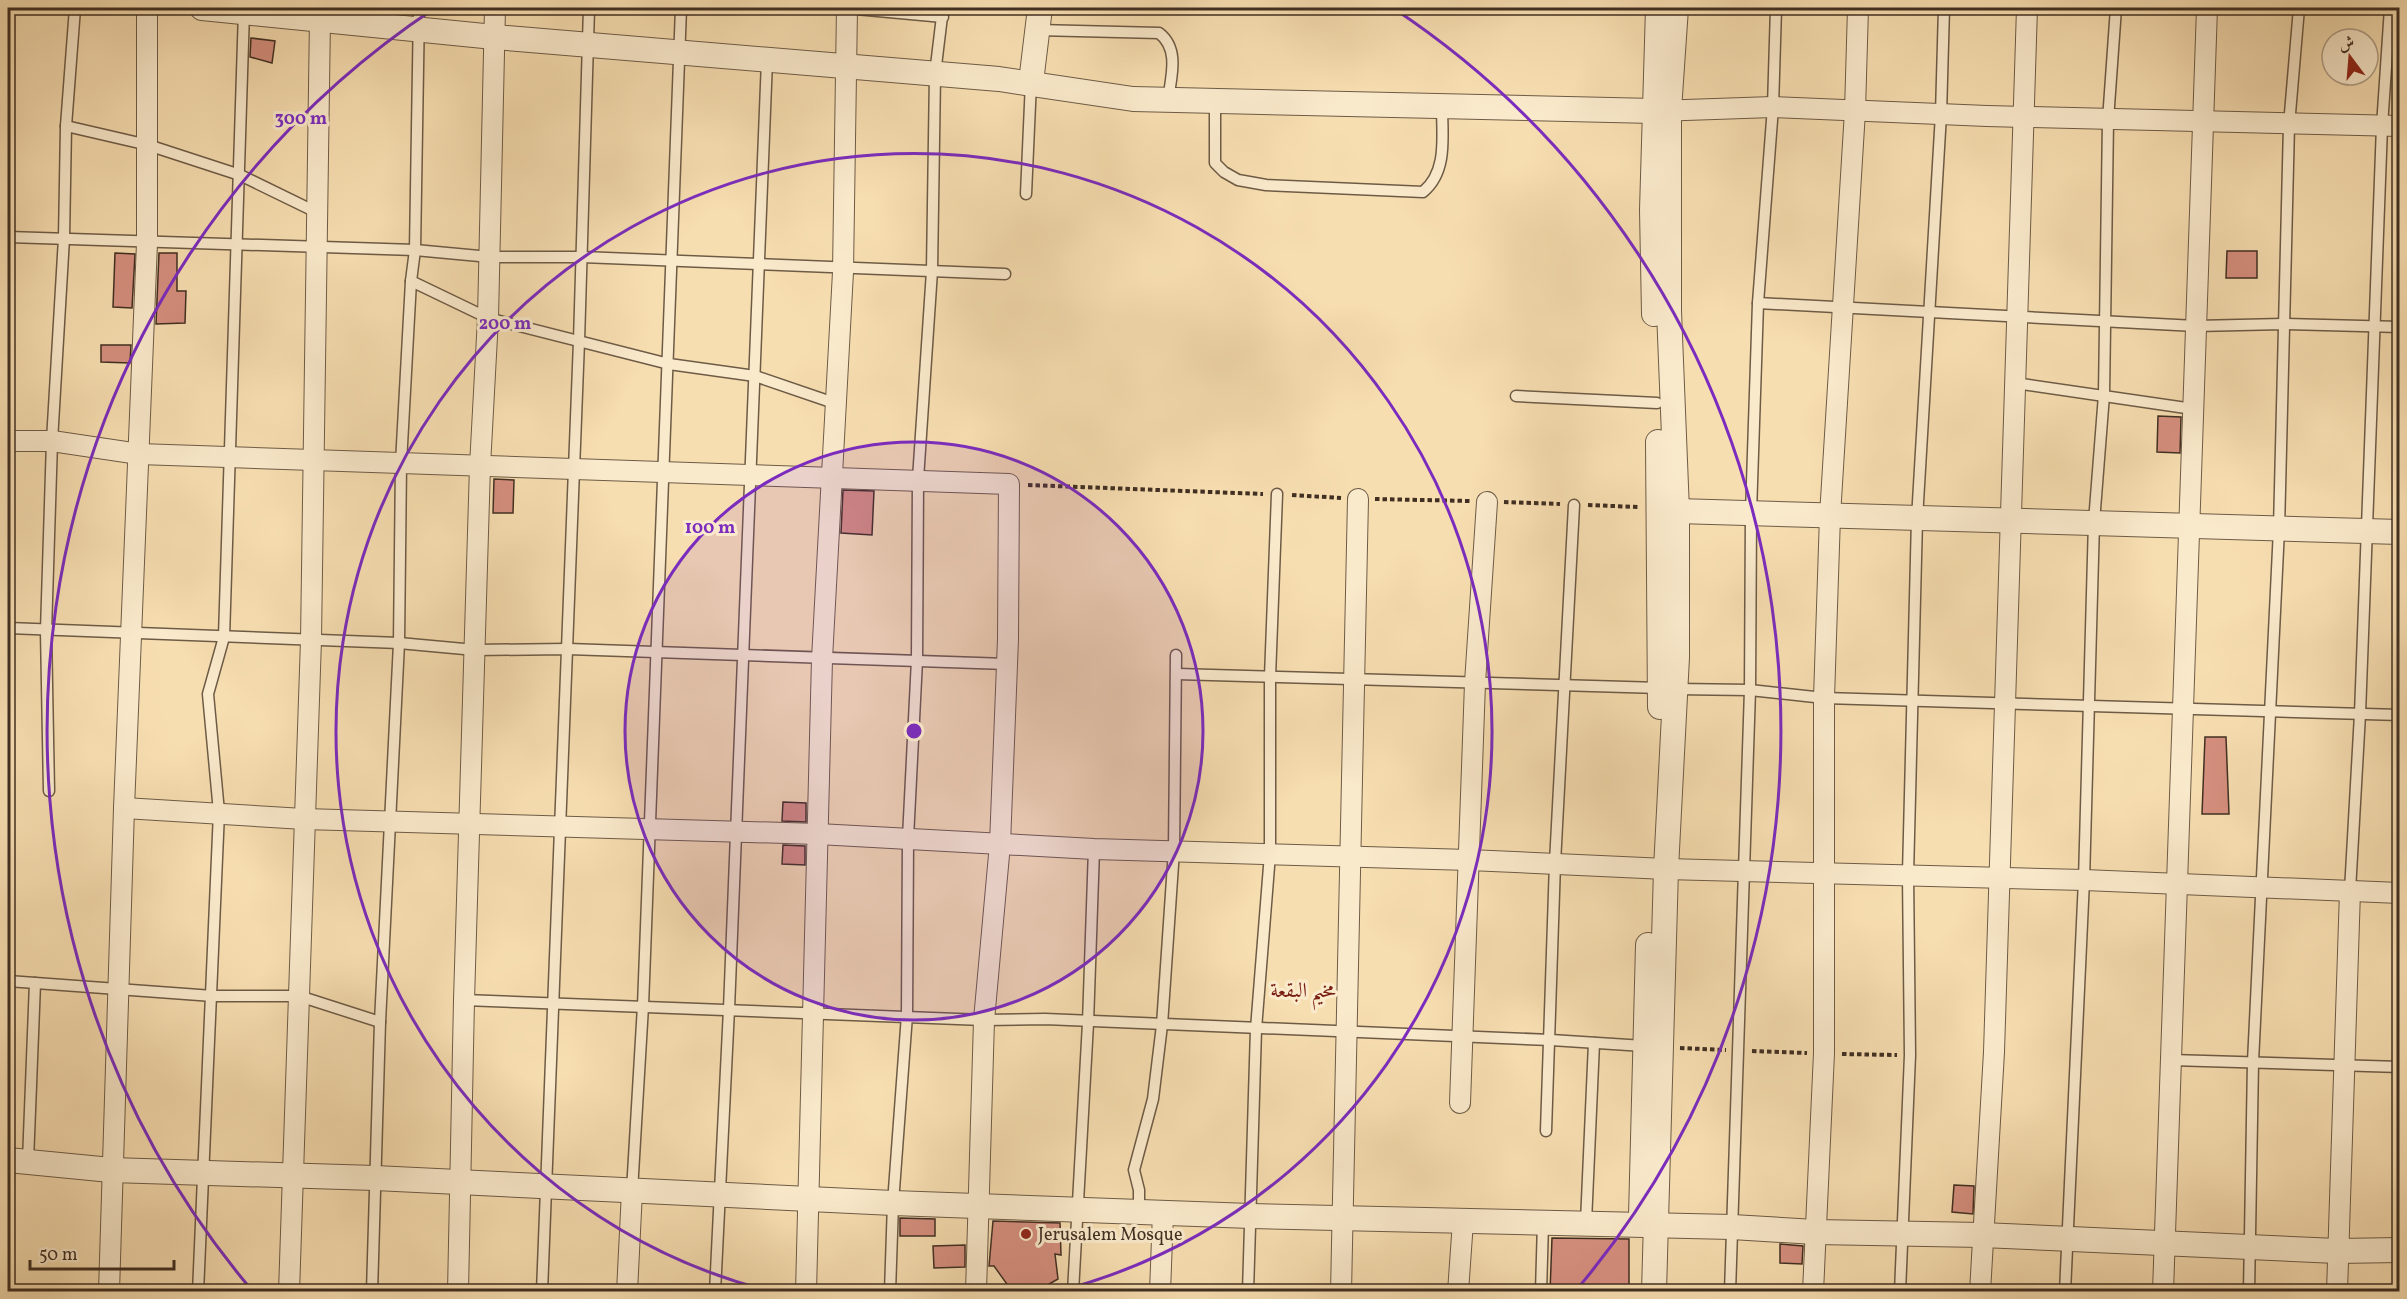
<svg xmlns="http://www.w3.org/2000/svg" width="2407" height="1299" viewBox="0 0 2407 1299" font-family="Vollkorn,Amiri,serif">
<rect width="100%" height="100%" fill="#f7deb1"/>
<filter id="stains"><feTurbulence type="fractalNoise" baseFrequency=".00333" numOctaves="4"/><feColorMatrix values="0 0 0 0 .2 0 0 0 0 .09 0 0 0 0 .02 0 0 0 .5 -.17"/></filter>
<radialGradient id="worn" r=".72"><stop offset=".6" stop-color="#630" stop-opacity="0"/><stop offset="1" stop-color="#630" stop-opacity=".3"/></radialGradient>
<!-- building -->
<g fill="#d68f7f" stroke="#402f22" stroke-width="1.5">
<polygon points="251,38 275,41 272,63 250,57"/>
<polygon points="2227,251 2257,251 2257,278 2226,278"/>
<polygon points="115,253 135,254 132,308 113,307"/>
<polygon points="159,253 177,253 177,291 186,291 185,323 156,324"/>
<polygon points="101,345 131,345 130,363 101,362"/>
<polygon points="2158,416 2181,417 2180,453 2157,452"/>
<polygon points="494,479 514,480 513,513 493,513"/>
<polygon points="843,490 874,491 872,535 841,533"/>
<polygon points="2205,737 2226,737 2229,814 2202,814"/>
<polygon points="783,802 806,803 806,822 782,821"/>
<polygon points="783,845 805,846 805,865 782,864"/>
<polygon points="1954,1185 1974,1186 1973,1214 1952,1212"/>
<polygon points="900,1218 935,1219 935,1236 900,1236"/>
<polygon points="993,1221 1060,1223 1061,1255 1055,1254 1058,1279 1035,1292 1018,1292 1009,1287 994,1266 989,1266"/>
<polygon points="1552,1238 1629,1239 1629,1292 1550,1292"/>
<polygon points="1780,1244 1803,1246 1802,1264 1780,1263"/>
<polygon points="965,1245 965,1267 934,1268 933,1246"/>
</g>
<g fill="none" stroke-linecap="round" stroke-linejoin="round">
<!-- service casing -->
<g stroke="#6e5b46" stroke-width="13">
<g id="service">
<polyline points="845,8 943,17"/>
<path d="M1037 30 1159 33C1180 49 1171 77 1168 100"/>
<path d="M1215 102V163L1224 172 1238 180 1266 185 1423 192C1448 171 1442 136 1442 107"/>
<polyline points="66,126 148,145 240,175 318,213"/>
<polyline points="1026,194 1031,82"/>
<polyline points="8,237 415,250 490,257 582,257 1005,274"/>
<polyline points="411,281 488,318 669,364 755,376 837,404"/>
<polyline points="1758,303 2196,326 2283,324 2400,327"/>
<polyline points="2015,383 2193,409"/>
<polyline points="1516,396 1657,403"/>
<polyline points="8,628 399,643 475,650 568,649 1007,664"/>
<polyline points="1177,674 1660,688"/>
<polyline points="1676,689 1750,690 1824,698 2400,715"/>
<polyline points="49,791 46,631 52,441 64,238 66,126 75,8"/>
<polyline points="2350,891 2360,714 2382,126 2390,8"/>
<polyline points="8,981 213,996 299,996 380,1022"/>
<polyline points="464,1000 984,1020 1045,1019 1551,1040 1644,1046"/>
<polyline points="2171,1060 2400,1067"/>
<polyline points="1546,1131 1555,863 1574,505"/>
<polyline points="28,1161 35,983"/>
<polyline points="632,1191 643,1006 681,8"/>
<polyline points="1139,1212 1139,1190 1134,1170 1153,1099 1162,1025 1174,850 1176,655"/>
<polyline points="1586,1222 1594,1043"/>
<polyline points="198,1292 219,812 208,694 224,637 244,11"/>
<polyline points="372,1292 380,1022 399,643 401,463 411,281 415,250 419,8"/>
<polyline points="542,1292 579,341 589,8"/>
<polyline points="715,1292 729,1009 767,60"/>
<polyline points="890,1292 893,1203 907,1015 908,838 917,660 918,479 932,271 935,74 943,8"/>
<polyline points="1073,1292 1088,1023 1094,849"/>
<polyline points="1248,1292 1256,1029 1270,854 1270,677 1277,494"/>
<polyline points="1541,1292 1543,1223"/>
<polyline points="1730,1292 1750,690 1751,513 1758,303 1773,107 1776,8"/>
<polyline points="1900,1292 1910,1055 1908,874 1917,519 1941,114 1944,8"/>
<polyline points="2065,1292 2084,880 2094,522 2104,395 2108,120 2116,8"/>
<polyline points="2249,1292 2253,1062 2279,529 2289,125 2299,8"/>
</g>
</g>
<!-- minor casing -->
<g stroke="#6e5b46" stroke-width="22">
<g id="minor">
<polyline points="1656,111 1773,107 1987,116 2400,126"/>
<polyline points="8,441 52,441 139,454 1009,484 1008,639 1000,844 984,1020 976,1292"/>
<polyline points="124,808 304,819 818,834 1094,849 1469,860 1666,869 2084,880 2400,893"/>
<polyline points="1460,1103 1475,683 1487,502"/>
<polyline points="109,1292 124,808 147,243 147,8"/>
<polyline points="289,1292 311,640 320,18"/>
<polyline points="458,1292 464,1000 480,466 488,318 495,8"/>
<polyline points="627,1292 632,1191"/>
<polyline points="806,1292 822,659 843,272 847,8"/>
<polyline points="1160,1292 1163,1213"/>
<polyline points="1341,1292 1358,499"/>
<polyline points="1458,1292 1463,1221"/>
<polyline points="1813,1292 1824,1053 1824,698 1830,516 1855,111 1858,8"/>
<polyline points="1980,1292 1994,1052 2027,8"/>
<polyline points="2163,1292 2207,8"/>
<polyline points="2337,1292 2350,891"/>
</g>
</g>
<!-- tertiary casing -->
<g stroke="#6e5b46" stroke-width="26">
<g id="tertiary">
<polyline points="202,8 494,37 999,79 1133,99 1654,111"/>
<polyline points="1031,82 1040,8"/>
<polyline points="1654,314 1652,210 1658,8"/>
<polyline points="1658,442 1660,707"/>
<polyline points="1677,511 2400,532"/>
<polyline points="8,1160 111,1170 375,1178 893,1203 1251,1216 1732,1227 1815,1232 1982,1235 2337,1251 2400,1250"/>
<polyline points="1641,1216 1648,945"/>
<polyline points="1654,1292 1666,869 1677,657 1677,511 1669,311 1669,110 1676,8"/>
</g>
</g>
<!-- path -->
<g stroke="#402f22" stroke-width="4" stroke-dasharray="4.5 3" stroke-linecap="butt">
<polyline points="1028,485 1263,494"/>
<polyline points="1292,495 1341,498"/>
<polyline points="1375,499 1470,501"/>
<polyline points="1504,502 1560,504"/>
<polyline points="1588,505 1638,507"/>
<polyline points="1680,1048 1726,1050"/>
<polyline points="1752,1051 1807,1053"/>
<polyline points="1842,1054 1897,1055"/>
</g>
<!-- service -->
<use href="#service" stroke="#faeacc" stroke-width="10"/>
<!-- minor -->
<use href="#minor" stroke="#faeacc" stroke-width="20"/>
<!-- tertiary -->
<use href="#tertiary" stroke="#faeacc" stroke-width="24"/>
</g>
<!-- distance rings -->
<circle cx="914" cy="731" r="289" fill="#7b2cbf" fill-opacity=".12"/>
<g fill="none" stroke="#7b2cbf" stroke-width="3">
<circle cx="914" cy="731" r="289"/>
<path d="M769 1291A578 578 0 1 1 1059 1291"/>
<path d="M250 1288A867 867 0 0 1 435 8M1393 8A867 867 0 0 1 1578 1288"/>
</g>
<!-- markers -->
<circle fill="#8f2418" stroke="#faeacc" stroke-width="2" cx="1026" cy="1234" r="6"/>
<g text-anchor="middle" stroke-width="6" stroke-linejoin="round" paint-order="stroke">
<!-- poi labels -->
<g font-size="18" fill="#402f22" stroke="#faeacc" text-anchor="start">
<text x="1038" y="1240">Jerusalem Mosque</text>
</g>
<!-- quarter labels -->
<g font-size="21" fill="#7a1f14" stroke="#faeacc">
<text x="1303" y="997">مخيم البقعة</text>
</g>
</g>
<circle cx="914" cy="731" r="9" fill="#7b2cbf" stroke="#faeacc" stroke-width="3"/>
<g font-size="18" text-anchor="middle" font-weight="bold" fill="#7b2cbf" stroke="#faeacc" stroke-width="6" stroke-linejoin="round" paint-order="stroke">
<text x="301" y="124">300 m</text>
<text x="505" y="329">200 m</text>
<text x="710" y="533">100 m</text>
</g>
<!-- margin -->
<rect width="2407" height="1299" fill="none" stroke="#f7deb1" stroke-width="30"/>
<rect x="9" y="9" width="2389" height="1281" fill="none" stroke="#402f22" stroke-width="3"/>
<rect x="15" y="15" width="2377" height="1269" fill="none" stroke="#402f22" stroke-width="1.5"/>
<!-- north arrow -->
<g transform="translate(2350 57) rotate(344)"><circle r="28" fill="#faeacc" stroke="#b09f88" stroke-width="1.5"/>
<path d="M0-4.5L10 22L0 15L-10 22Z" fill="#8f2418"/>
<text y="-9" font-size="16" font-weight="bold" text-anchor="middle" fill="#402f22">ش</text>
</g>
<!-- scale -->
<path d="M30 1260v9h144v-9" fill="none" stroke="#402f22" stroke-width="3"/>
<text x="39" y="1260" font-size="18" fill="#402f22" stroke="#faeacc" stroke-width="4.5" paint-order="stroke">50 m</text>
<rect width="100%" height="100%" filter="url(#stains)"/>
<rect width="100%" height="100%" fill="url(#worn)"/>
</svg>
